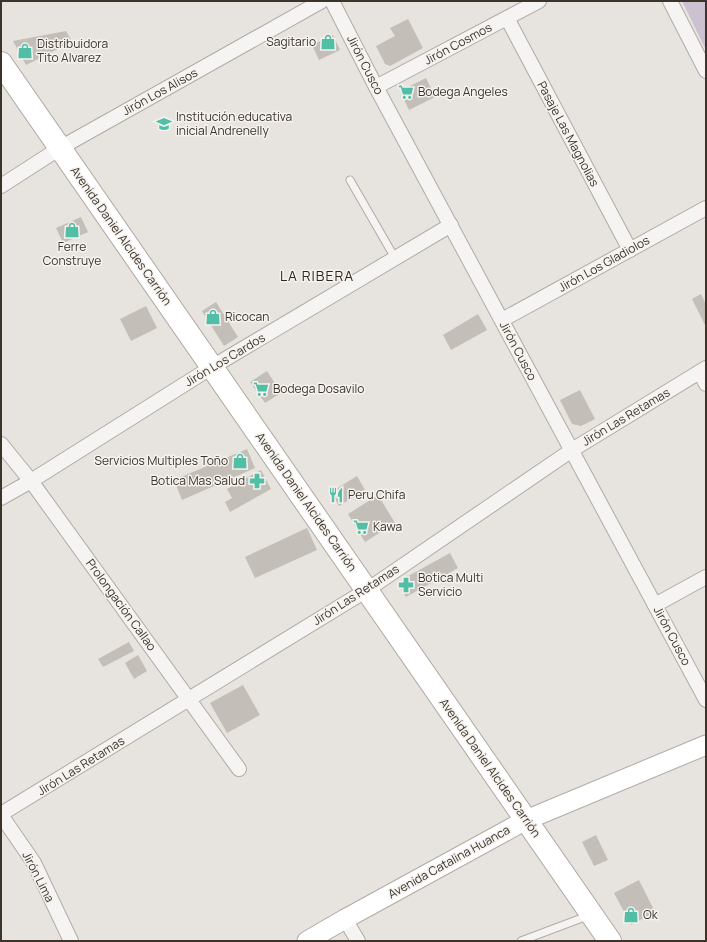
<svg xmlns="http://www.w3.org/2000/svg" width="707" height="942" viewBox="0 0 707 942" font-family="Manrope,sans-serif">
<rect width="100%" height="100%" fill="#e7e3df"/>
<!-- green -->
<polygon fill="#cbc1d0" points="682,1 706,1 706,50"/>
<!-- building -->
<g fill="#c3beb7">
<polygon points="408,19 423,48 390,66 385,64 376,46 395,36 390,28"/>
<polygon points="66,31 72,42 26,65 13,41"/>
<polygon points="333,35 340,50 319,60 312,45"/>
<polygon points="426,78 435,97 409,110 400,91"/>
<polygon points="81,217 88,232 63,243 56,228"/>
<polygon points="701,294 706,304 706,327 692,299"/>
<polygon points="216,302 238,337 224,346 202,311"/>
<polygon points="146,306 157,328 131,341 120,319"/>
<polygon points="478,314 487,330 451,350 443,335"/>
<polygon points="267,371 281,393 265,403 250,382"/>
<polygon points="580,390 595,419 581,426 572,424 560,400"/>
<polygon points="247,449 255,468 182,500 174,480"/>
<polygon points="261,470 271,489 230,512 225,502 232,498 227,489"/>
<polygon points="357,476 365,490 339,506 331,492"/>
<polygon points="378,495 395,523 365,542 348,514"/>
<polygon points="307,528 317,550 255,578 245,557"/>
<polygon points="450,553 458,568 406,597 401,589 401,584 403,579"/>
<polygon points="129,642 134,651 103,667 98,659"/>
<polygon points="138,655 147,671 134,679 125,663"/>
<polygon points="243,685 260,715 227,733 210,703"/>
<polygon points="596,835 608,860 594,866 582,842"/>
<polygon points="639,880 655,912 631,925 614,893"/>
</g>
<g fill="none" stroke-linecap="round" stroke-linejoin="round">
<!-- lane casing -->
<g stroke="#b0aba5" stroke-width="9">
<g id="lane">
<polyline points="350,180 395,258"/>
<polyline points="521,941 590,915"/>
</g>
</g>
<!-- street casing -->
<g stroke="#b0aba5" stroke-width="16">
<g id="street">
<polyline points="332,1 376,87 706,700"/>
<polyline points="670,1 706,71"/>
<polyline points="507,18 630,250"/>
<polyline points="376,87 539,1"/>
<polyline points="1,186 60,148 322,1"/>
<polyline points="502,320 706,208"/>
<polyline points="700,372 706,384"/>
<polyline points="1,444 31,481 239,769"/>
<polyline points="1,498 31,481 212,367 451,225"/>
<polyline points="655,605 706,577"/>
<polyline points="1,814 367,590 572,450 706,368"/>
<polyline points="1,815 34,863 71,941"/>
<polyline points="345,919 358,941"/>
</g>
</g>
<!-- secondary casing -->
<g stroke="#b0aba5" stroke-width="21">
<polyline id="secondary" points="307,941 345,919 526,820 706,745"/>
</g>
<!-- primary casing -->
<g stroke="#b1a9a0" stroke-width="24">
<polyline id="primary" points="1,63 610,941"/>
</g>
<!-- lane -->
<use href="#lane" stroke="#f6f4f2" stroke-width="7"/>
<!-- street -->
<use href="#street" stroke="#f6f4f2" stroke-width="14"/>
<!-- secondary -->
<use href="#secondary" stroke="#fff" stroke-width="19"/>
<!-- primary -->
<use href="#primary" stroke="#fff" stroke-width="22"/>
</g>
<!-- icons -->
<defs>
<g id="shop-bare" transform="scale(1.2)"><path d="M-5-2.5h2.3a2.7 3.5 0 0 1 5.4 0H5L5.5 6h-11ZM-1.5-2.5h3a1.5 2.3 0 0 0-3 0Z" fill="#51bfa5" stroke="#f5f2ef" stroke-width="2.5" paint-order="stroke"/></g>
<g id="supermarket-bare" transform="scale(1.2)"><path d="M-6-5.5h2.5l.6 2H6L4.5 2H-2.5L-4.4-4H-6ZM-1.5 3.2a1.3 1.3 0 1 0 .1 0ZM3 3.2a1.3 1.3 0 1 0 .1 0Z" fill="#51bfa5" stroke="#f5f2ef" stroke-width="2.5" paint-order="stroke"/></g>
<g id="school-bare" transform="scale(1.2)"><path d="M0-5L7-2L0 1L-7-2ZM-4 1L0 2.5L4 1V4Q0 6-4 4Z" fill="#51bfa5" stroke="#f5f2ef" stroke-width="2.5" paint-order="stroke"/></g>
<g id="pharmacy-bare" transform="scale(1.2)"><path d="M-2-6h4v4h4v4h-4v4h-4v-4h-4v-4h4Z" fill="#51bfa5" stroke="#f5f2ef" stroke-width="2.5" paint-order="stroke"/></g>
<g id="restaurant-bare" transform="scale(1.2)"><path d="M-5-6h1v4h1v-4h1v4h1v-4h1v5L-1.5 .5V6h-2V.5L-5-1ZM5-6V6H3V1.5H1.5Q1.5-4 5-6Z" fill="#51bfa5" stroke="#f5f2ef" stroke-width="2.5" paint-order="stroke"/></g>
</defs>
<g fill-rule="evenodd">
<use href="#shop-bare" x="328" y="42"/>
<use href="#shop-bare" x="25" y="51"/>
<use href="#supermarket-bare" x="406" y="92"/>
<use href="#school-bare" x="164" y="124"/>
<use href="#shop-bare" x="72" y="230"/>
<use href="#shop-bare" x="213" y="317"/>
<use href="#supermarket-bare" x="261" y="389"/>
<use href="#shop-bare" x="240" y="461"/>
<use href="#pharmacy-bare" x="257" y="481"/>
<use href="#restaurant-bare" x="336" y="495"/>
<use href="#supermarket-bare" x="361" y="527"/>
<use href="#pharmacy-bare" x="406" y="585"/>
<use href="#shop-bare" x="631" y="915"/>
</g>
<g text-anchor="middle" stroke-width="3" stroke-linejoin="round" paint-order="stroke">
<!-- poi labels -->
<g font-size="12" fill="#3c342a" stroke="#f5f2ef" text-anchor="start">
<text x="316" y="46" text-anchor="end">Sagitario</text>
<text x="37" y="48">Distribuidora<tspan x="37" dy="14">Tito Alvarez</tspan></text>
<text x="418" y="96">Bodega Angeles</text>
<text x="176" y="121">Institución educativa<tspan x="176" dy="14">inicial Andrenelly</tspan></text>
<text x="72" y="251" text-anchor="middle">Ferre<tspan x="72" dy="14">Construye</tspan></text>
<text x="225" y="321">Ricocan</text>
<text x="273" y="393">Bodega Dosavilo</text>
<text x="228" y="465" text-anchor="end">Servicios Multiples Toño</text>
<text x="245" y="485" text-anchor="end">Botica Mas Salud</text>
<text x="348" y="499">Peru Chifa</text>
<text x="373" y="531">Kawa</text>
<text x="418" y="582">Botica Multi<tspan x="418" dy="14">Servicio</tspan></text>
<text x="643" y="919">Ok</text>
</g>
<!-- street labels -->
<g font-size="12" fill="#3c342a" stroke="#f5f2ef">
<text transform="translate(458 44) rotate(-28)" y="4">Jirón Cosmos</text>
<text transform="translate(365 65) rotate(63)" y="4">Jirón Cusco</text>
<text transform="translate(160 92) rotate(-29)" y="4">Jirón Los Alisos</text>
<text transform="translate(568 134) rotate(62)" y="4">Pasaje Las Magnolias</text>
<text transform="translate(121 236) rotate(55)" y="4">Avenida Daniel Alcides Carrión</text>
<text transform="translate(604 264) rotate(-29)" y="4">Jirón Los Gladiolos</text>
<text transform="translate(518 351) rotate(62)" y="4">Jirón Cusco</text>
<text transform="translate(225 360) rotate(-31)" y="4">Jirón Los Cardos</text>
<text transform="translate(626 417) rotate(-31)" y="4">Jirón Las Retamas</text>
<text transform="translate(306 502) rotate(55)" y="4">Avenida Daniel Alcides Carrión</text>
<text transform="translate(356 595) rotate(-33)" y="4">Jirón Las Retamas</text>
<text transform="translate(121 605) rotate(54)" y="4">Prolongación Callao</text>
<text transform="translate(672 636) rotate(62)" y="4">Jirón Cusco</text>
<text transform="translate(81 766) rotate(-32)" y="4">Jirón Las Retamas</text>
<text transform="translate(490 768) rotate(55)" y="4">Avenida Daniel Alcides Carrión</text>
<text transform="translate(449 862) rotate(-29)" y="4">Avenida Catalina Huanca</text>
<text transform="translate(38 877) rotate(63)" y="4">Jirón Lima</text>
</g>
<!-- quarter labels -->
<g font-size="14" letter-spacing="1" fill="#2d261c" stroke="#f5f2ef">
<text x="317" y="281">LA RIBERA</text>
</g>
</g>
<!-- border -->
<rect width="707" height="942" fill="none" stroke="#3c342a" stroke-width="4"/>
</svg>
